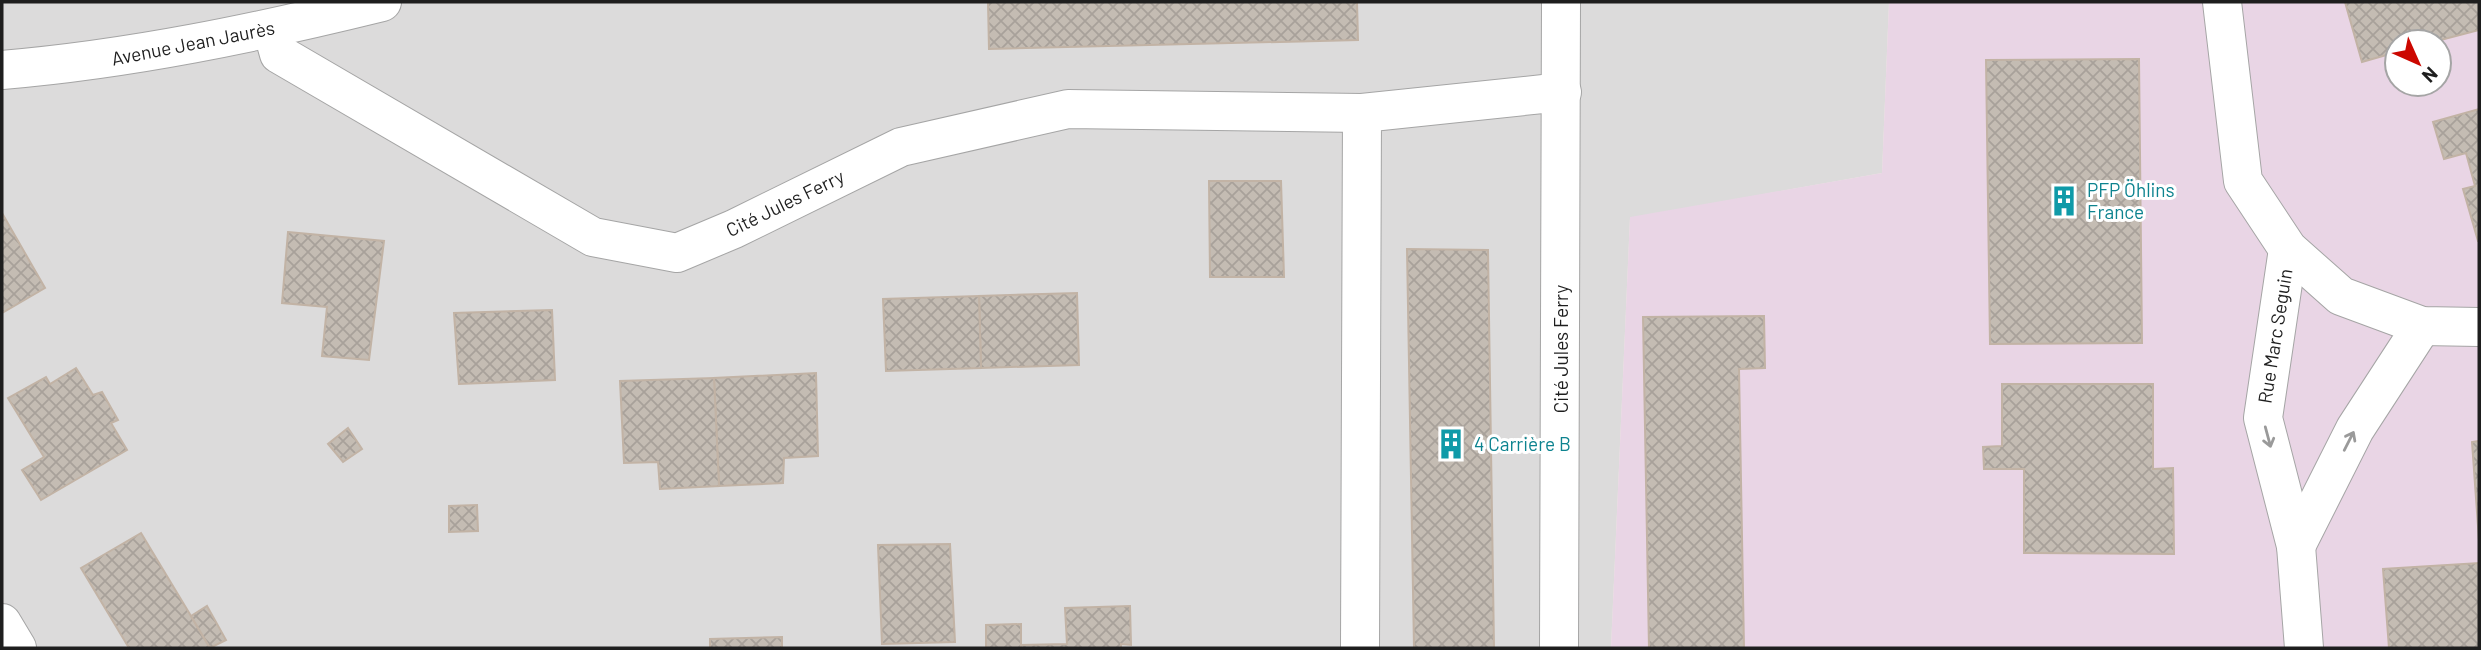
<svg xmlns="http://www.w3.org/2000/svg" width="2481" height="650" viewBox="0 0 2481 650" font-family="Barlow,sans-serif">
<defs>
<pattern id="building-cross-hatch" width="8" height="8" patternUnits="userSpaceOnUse" patternTransform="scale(1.75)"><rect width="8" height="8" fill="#c4bcb3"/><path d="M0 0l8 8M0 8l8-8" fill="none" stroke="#a8a19a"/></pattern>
</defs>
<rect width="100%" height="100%" fill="#f0ece4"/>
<!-- residential -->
<polygon fill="#dcdbdb" points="2,2 1889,2 1882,173 1630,218 1611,648 2,648"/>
<!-- industrial -->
<path fill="#e9d5e5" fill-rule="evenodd" d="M1889 2H2479V648H1611L1630 217 1882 173ZM2397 42H2439V84H2397Z"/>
<!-- building -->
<g fill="url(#building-cross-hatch)" stroke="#c2b3a5" stroke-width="2">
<polygon points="988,2 1357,2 1358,40 989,49"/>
<polygon points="2345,2 2479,2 2479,30 2433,42 2397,42 2397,52 2362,62"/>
<polygon points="2139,59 2142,343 1990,344 1986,60"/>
<polygon points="2479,109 2479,241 2478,241 2463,189 2475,186 2466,153 2444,159 2433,122"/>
<polygon points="1209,181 1281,181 1284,277 1210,277"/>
<polygon points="2,213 45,288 2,313"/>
<polygon points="288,232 384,241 369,360 322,356 327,307 282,303"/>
<polygon points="1407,249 1488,250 1494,648 1414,648"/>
<polygon points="1077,293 1079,365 981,368 979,296"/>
<polygon points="979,296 981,368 886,371 883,299"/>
<polygon points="552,310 555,380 459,384 454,313"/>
<polygon points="1764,316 1765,368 1739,369 1744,648 1649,648 1643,317"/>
<polygon points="76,368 93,395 102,392 118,420 111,423 127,450 41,500 22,470 44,457 8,398 46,377 50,384"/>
<polygon points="816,373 818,456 784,458 783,483 719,486 714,378"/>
<polygon points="714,378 719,486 660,489 658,462 624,463 620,381"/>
<polygon points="2002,384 2153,384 2153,469 2173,468 2174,554 2024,553 2024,469 1984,469 1983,447 2002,446"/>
<polygon points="348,428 362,449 343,462 328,444"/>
<polygon points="2479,441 2479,540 2472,442"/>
<polygon points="477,505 478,531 449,532 449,506"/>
<polygon points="141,533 191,616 210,648 129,648 81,568"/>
<polygon points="950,544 955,642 882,644 878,545"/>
<polygon points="2479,563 2479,648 2389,648 2383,569"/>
<polygon points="207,606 226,640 210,648 191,616"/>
<polygon points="1130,606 1131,645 1121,644 1121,648 1021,648 1021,645 1067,644 1065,608"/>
<polygon points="1021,624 1021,648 986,648 986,625"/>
<polygon points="782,637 782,648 710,648 710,639"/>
</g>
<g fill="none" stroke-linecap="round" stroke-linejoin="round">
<!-- minor casing -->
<g stroke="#a5a5a5" stroke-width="40">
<g id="minor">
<polyline points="2222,2 2243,181 2288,249 2341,296 2422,326 2479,327"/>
<polyline points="272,29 279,54 593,237 677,253 734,229 901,147 1068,109 1362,113"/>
<path d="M2 70C131 59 256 33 382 2"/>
<polyline points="2288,249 2263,418 2296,546 2304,648"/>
<polyline points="2296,546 2355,429 2422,326"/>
<polyline points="2,623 17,648"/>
<polyline points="1360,648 1362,113 1562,92"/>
<polyline points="1559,648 1561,2"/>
</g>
</g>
<!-- minor -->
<use href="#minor" stroke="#fff" stroke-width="38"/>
</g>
<!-- one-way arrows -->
<defs><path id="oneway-shaft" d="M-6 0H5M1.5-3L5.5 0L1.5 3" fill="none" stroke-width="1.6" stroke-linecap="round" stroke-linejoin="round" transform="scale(1.75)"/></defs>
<g stroke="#9a9a9a">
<use href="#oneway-shaft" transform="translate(2268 437) rotate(75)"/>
<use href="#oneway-shaft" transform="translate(2349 441) rotate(-63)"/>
</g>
<!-- icons -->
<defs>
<g id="building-bare" transform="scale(2.415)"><path d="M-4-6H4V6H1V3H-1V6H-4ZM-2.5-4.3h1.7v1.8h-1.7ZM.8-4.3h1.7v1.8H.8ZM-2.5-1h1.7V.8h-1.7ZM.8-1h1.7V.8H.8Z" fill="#0f9aa8" stroke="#fff" stroke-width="2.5" paint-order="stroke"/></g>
</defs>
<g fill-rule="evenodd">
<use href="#building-bare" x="2064" y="201"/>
<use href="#building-bare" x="1451" y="444"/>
</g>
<g text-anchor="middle" stroke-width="6" stroke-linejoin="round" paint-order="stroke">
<!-- street labels -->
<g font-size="19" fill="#1e1e1e" stroke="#fff">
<text transform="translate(193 43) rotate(-11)" y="7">Avenue Jean Jaurès</text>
<text transform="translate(785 203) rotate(-26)" y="7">Cité Jules Ferry</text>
<text transform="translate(2275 336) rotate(-81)" y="7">Rue Marc Seguin</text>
<text transform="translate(1561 349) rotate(-90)" y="7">Cité Jules Ferry</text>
</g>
<!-- culture labels -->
<g font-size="19" fill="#0d838f" stroke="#fff" text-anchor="start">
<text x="2087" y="197">PFP Öhlins<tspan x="2087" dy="22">France</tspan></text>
<text x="1474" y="451">4 Carrière B</text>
</g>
</g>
<!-- border -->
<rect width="2481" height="650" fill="none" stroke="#1e1e1e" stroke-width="7"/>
<!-- north arrow -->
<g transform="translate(2418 63) rotate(135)"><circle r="33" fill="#ffffff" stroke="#a5a5a5" stroke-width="2"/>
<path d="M0-5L12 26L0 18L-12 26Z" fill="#cc0700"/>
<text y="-10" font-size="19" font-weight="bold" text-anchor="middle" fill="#1e1e1e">N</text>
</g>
</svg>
